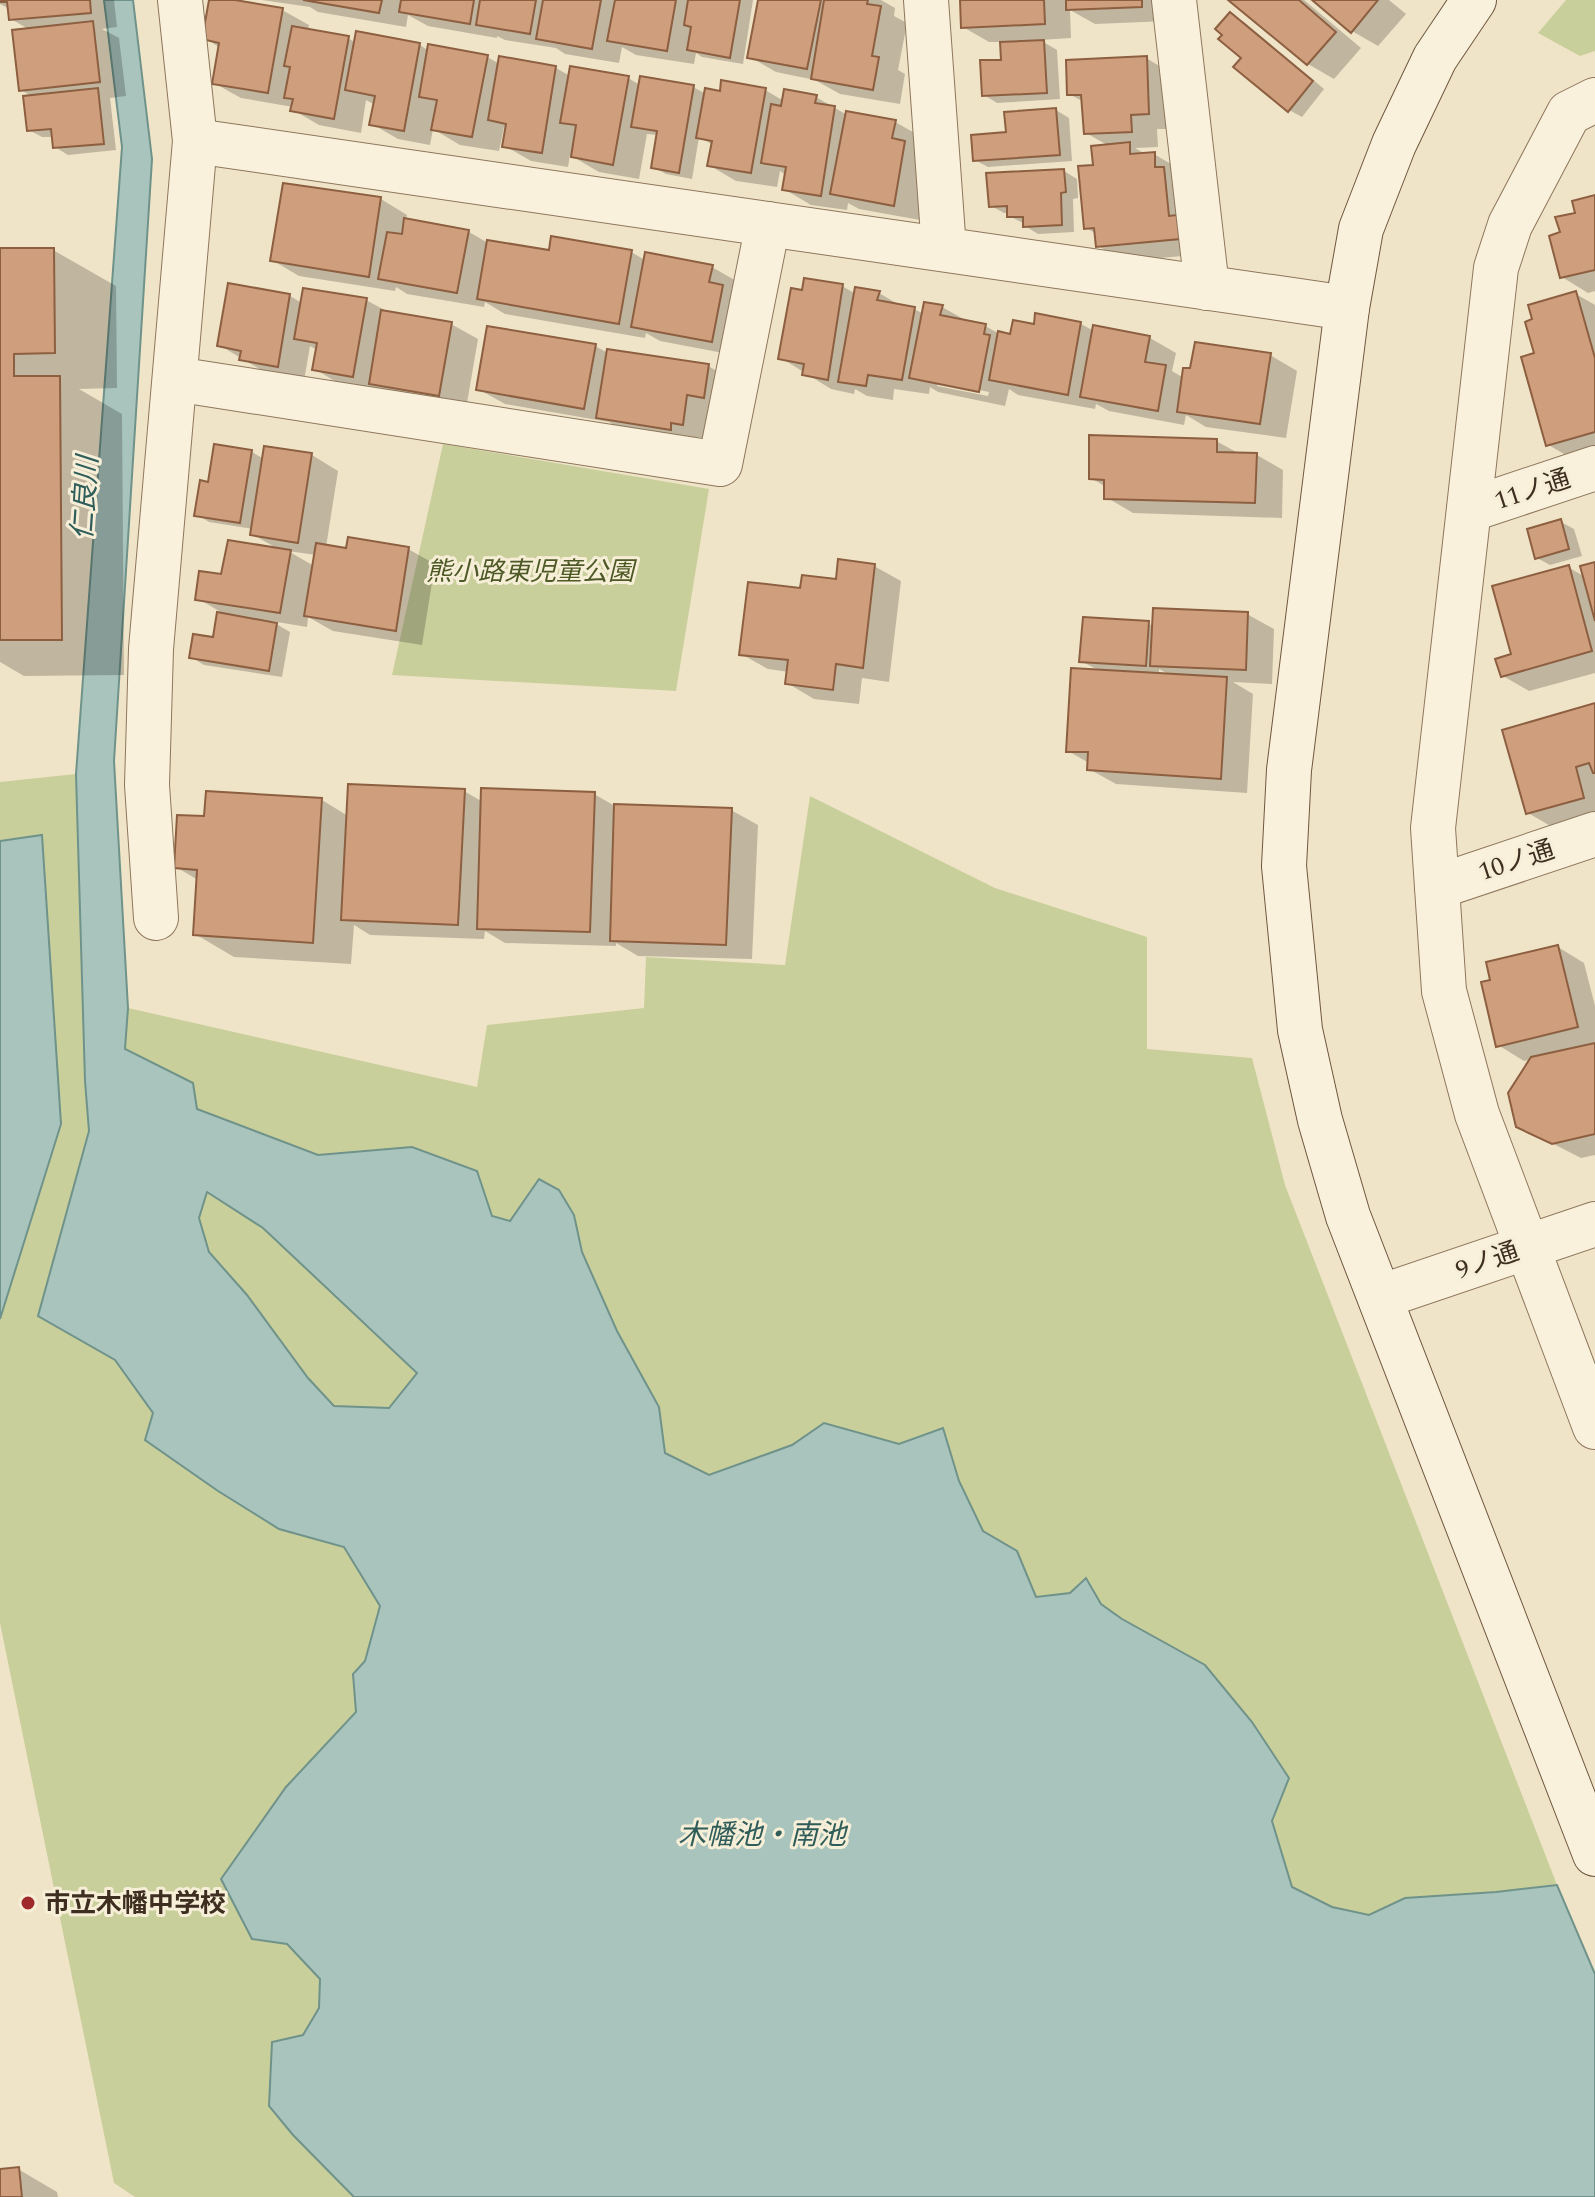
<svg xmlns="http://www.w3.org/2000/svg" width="1595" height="2197" viewBox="0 0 1595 2197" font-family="Spectral,'Noto Sans JP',serif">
<rect width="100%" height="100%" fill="#f0e4c8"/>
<!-- green -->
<g fill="#c9cf9b">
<polygon points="1566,0 1595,0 1595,51 1580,56 1538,33"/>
<polygon points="443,444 709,489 676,691 392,675"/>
<polygon points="76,774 85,1081 89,1131 38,1316 115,1360 154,1413 145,1441 218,1491 279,1529 344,1547 380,1606 365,1661 353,1674 357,1712 286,1787 221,1879 320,1979 319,2008 303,2035 293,2135 354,2197 135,2197 114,2183 0,1623 0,782"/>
<polygon points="810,796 995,888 1147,937 1147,1049 1252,1058 1285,1185 1557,1885 1496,1892 1405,1898 1369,1915 1332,1907 1291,1886 1272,1821 1289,1778 1252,1722 1205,1665 1122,1619 1101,1604 1087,1578 1070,1593 1036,1597 1017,1551 983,1531 959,1481 943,1428 899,1444 824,1423 792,1445 709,1476 665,1453 659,1407 617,1331 582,1252 574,1215 510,1221 492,1216 477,1171 412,1147 318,1155 197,1109 125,1049 128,1008 477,1087 487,1025 644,1008 646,957 785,965"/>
<polygon points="207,1191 263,1228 417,1373 389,1408 334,1406 308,1378 247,1295 209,1252 199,1218"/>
</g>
<!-- water -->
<g fill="#a9c4bc" stroke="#6f938a" stroke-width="2" fill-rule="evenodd">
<path d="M104 0H133L152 159 114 761 128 1008 125 1049 193 1083 197 1109 318 1155 412 1147 477 1171 492 1216 510 1221 539 1179 559 1190 574 1215 582 1252 617 1331 659 1407 665 1453 709 1475 792 1445 824 1423 899 1444 943 1428 959 1481 983 1531 1017 1551 1036 1597 1070 1593 1086 1578 1101 1604 1122 1619 1205 1665 1252 1722 1289 1778 1272 1821 1292 1887 1332 1907 1369 1915 1405 1898 1496 1892 1557 1885 1595 1974V2197H354L293 2135 269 2106 272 2042 303 2035 319 2008 320 1979 287 1944 252 1939 221 1879 286 1787 356 1712 353 1674 365 1661 380 1606 344 1547 279 1529 218 1491 145 1440 153 1413 115 1360 38 1316 89 1131 85 1081 76 774 122 147ZM207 1192 263 1228 417 1373 389 1408 334 1406 308 1378 247 1295 209 1252 199 1218Z"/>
<polygon points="42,835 61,1124 0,1319 0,841"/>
</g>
<!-- shadow -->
<g fill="#0003" fill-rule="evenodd">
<polygon points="0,0 114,0 117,27 102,29 119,38 126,96 110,98 116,150 68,155 55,147 54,137 42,137 29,130 33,97 21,90 30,30 11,19 10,9 0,4"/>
<polygon points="211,0 223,0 282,10 309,25 308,31 348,38 356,43 358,34 420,45 429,51 487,57 500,64 556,68 570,76 628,78 640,85 693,87 706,94 765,90 784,101 816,97 847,115 895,122 922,137 920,220 859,209 848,203 847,210 811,205 784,189 787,176 780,171 777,187 736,181 709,165 713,145 699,137 692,179 666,174 653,167 658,135 647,134 639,179 599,172 570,155 568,167 531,161 505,146 507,129 504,127 499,151 460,145 433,129 430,145 398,139 372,124 375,105 366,100 361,133 319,125 293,110 293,107 241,98 214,83 220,48 205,38"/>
<polygon points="262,0 753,0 743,64 702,57 696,53 694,64 636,55 622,47 619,63 565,54 556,48 505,40 497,36 497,38 428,26 408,15 406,27 318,12 310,7"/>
<polygon points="760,0 881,0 895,8 894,16 907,23 898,70 905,74 900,104 840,94 815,80 776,72 750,57"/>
<polygon points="962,0 1168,0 1168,21 1095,24 1070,10 1071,38 1040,40 1057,50 1060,99 997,103 984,95 1003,62 1002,42 989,42 963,27"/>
<polygon points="1231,0 1304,0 1361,48 1334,79 1308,64"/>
<polygon points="1315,0 1389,0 1406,14 1378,46 1352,31"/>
<polygon points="1231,14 1244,22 1324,89 1302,117 1289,110 1244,58"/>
<polygon points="1146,58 1173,74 1175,129 1157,129 1158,147 1135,148 1147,155 1154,154 1181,170 1206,254 1125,261 1098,246 1097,234 1086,228 1095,167 1109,146 1086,133 1084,102 1069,94"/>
<polygon points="1056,110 1069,118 1072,161 988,167 975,160 1008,134"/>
<polygon points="1064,171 1077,179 1078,198 1073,199 1074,232 1038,234 1025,226 1025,224 1009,216 1009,213 1004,213 991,206"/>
<polygon points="1595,197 1595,291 1588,293 1562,277 1562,234 1577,214"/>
<polygon points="381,199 407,215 406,221 469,232 488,243 551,252 631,252 645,260 712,267 738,282 739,356 660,341 646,333 645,338 505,314 485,302 484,307 407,294 396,287 395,291 299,276 272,260"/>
<polygon points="0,250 53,250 116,286 117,388 79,389 122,414 124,675 24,676 0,662"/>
<path d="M842 286 856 294 879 293 903 307 914 309 924 314 942 307 969 322 985 326 998 333 1011 336 1035 326 1037 315 1081 324 1094 331 1095 328 1150 338 1176 353 1172 371 1184 378 1270 355 1297 371 1286 438 1206 427 1186 415 1184 425 1109 411 1096 404 1095 409 1018 395 1009 389 1005 406 938 392 930 387 929 394 894 389 893 400 867 396 855 389 854 394 831 389 781 358 803 292ZM937 381 989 392 988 396 937 386Z"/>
<polygon points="1576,294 1595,305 1595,454 1574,460 1547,444 1536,354"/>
<polygon points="290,296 302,303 366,300 392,314 451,324 478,339 466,409 397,398 380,388 380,391 341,385 315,369 317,350 310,346 304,381 268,374 219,345"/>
<polygon points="595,346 608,353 708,366 735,381 710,439 697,437 697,443 625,432 609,422 505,404 478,389"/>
<polygon points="1216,441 1240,454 1257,455 1283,470 1282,518 1133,513 1106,497 1106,487 1091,478"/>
<path d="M252 452 264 459 312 455 338 471 326 547 347 550 408 549 435 564 422 645 333 631 308 617 307 627 271 621 290 632 282 677 204 665 191 657 214 639 219 611 197 598 223 577 280 550 252 534 253 529 209 522 196 514 209 484ZM288 551 316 555 314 566Z"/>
<polygon points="1561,522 1574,529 1582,556 1550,565 1537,558"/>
<polygon points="1595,564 1595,673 1529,691 1503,676 1568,567 1585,577"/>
<polygon points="874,566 901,581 889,682 862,678 859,704 814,699 787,683 789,672 768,669 741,654 802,590 838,581"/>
<path d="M1247 614 1274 629 1272 684 1233 682 1253 694 1247 793 1116 784 1089 769V763L1068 751 1100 671 1081 661 1148 623 1154 627ZM1159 669 1170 675H1159Z"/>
<polygon points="1595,705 1595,817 1554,828 1528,813"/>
<polygon points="464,791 483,802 594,794 615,806 731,810 758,825 752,959 638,956 616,943 616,946 505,943 485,931 484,939 370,935 354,925 351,964 234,957 195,934 198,880 176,867 206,818 322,800 348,816"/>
<polygon points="1558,947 1584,963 1595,1006 1595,1155 1581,1158 1518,1126 1533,1059 1524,1061 1498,1045"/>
<polygon points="18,2169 57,2192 58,2197 0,2197 0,2171"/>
</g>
<!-- building -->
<g fill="#cf9f7d" stroke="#8d5f41" stroke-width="2">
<polygon points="0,0 90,0 91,13 9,20 7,2 0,2"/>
<polygon points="209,0 235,0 283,8 268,93 212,84 219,43 202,39"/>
<polygon points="303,0 382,0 379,13"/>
<polygon points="401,0 474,0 470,24 399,12"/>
<polygon points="480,0 536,0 530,34 476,25"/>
<polygon points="543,0 601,0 592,49 536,39"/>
<polygon points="615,0 676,0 667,51 607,41"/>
<polygon points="688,0 740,0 730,58 687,50 691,27 684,25"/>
<polygon points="758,0 821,0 807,69 747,58"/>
<polygon points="824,0 868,0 867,4 881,6 872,56 879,57 873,90 811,79"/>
<polygon points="960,0 1044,0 1045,24 961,28"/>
<polygon points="1066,0 1142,0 1142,7 1066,10"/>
<polygon points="1228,0 1299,0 1336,32 1307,65"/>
<polygon points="1312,0 1378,0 1351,33"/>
<polygon points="1230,12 1313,81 1288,112 1233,67 1241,58 1218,39 1222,35 1215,29"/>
<polygon points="93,21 100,82 19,91 12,30"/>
<polygon points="292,26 349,36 334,119 290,111 293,99 284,98 290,67 284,66"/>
<polygon points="356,31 420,43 404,131 369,125 375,96 345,90"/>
<polygon points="1044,40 1047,93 982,96 980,60 1001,60 1000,42"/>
<polygon points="428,44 488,55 472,137 431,130 437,100 419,97"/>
<polygon points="499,56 556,66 542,153 502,147 506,124 488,120"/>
<polygon points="1147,56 1149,114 1131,115 1132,132 1084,134 1081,95 1067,95 1066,60"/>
<polygon points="570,66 629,76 613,165 571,157 576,125 560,123"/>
<polygon points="640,76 694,85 679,173 651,168 657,131 631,127"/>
<polygon points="721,80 766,88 751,173 707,166 712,141 696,138 705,88 720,91"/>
<polygon points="98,88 104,144 53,148 51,129 27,131 23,96"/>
<polygon points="784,89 817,95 815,103 835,106 821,196 782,190 786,167 761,163 771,104 781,106"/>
<polygon points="1056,108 1060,155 973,161 971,135 1006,132 1004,112"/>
<polygon points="846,111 896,120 892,138 905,141 894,206 830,194"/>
<polygon points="1130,142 1130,154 1155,152 1155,167 1164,167 1169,216 1177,215 1180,239 1096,247 1094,228 1084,229 1078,166 1093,165 1091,146"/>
<polygon points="1064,169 1066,192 1061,193 1062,225 1023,227 1023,217 1007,217 1007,206 989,207 986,173"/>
<polygon points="283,183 381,197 369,277 270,261"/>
<polygon points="1595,195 1595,270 1560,278 1549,236 1560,232 1555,217 1575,213 1572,201"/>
<polygon points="404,218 469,230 457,293 378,279 387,232 402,234"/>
<polygon points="551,236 632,250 619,324 477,299 487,240 549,250"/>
<polygon points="0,248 54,248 55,353 14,354 14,376 60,376 62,640 0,640"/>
<polygon points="645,252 713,265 709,282 723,285 712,342 631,327"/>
<polygon points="804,278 843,284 828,380 802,375 804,364 778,359 791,288 802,290"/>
<polygon points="228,283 290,294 278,367 239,360 241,351 217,346"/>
<polygon points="855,287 880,291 877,300 915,307 902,380 868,375 866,386 838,382"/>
<polygon points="303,288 367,298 353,377 312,370 317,343 294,339"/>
<polygon points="1576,291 1595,358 1595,432 1546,446 1521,357 1534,353 1525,322 1532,319 1528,305"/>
<polygon points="924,302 943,305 940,315 986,324 984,334 990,335 979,392 909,378"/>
<polygon points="381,310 452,322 439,396 369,384"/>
<polygon points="1035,313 1081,322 1068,395 989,380 998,331 1010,334 1013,320 1034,324"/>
<polygon points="1093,325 1150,336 1145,362 1166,365 1158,411 1080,397"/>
<polygon points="487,326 596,344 584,409 476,390"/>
<polygon points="1195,342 1271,353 1260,424 1177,412 1183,368 1190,368"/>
<polygon points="607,349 709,364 704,398 687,395 683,425 671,423 671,430 596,418"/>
<polygon points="1089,435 1217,439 1217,452 1257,453 1255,503 1104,499 1104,480 1089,479"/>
<polygon points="214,444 252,450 240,523 194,516 200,480 208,482"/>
<polygon points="264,446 312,453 298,543 250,535"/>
<polygon points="1561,519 1569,549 1535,559 1527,529"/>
<polygon points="348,537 409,547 396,631 304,616 316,543 346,548"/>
<polygon points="228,540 291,550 280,613 195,600 199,571 221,574"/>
<polygon points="838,559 875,564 863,668 836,664 833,690 785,684 788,660 739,655 748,582 800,588 802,575 836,579"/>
<polygon points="1595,562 1595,621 1580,566"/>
<polygon points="1569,565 1592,651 1501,677 1495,659 1511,654 1492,586"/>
<polygon points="1153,608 1248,612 1246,670 1150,666"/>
<polygon points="217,612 277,623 269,671 189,658 193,634 213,637"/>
<polygon points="1083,617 1149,621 1146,666 1079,662"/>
<polygon points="1071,668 1227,677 1221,779 1087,770 1088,752 1066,752"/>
<polygon points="1595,703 1595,773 1593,773 1589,763 1576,767 1584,798 1526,814 1502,730"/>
<polygon points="348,784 465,789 458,925 341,920"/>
<polygon points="481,788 595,792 590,932 477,929"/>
<polygon points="206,791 322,798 313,943 193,935 197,870 174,868 177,815 204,816"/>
<polygon points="614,804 732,808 726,945 610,941"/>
<polygon points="1558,945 1578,1027 1496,1047 1481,982 1490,980 1486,962"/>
<polygon points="1595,1043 1595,1134 1552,1144 1516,1127 1508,1093 1531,1057"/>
<polygon points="19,2167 22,2197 0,2197 0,2169"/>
</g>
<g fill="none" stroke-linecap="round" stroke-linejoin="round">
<!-- street casing -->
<g stroke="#8d765c" stroke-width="46">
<g id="street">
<polyline points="926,0 944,249"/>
<polyline points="1174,0 1207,288"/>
<polyline points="1595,100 1569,113 1510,225 1496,268 1433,828 1444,991 1477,1114 1595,1427"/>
<polyline points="195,141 1347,308"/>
<polyline points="175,379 720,464 768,224"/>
<polyline points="1469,510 1595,468"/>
<polyline points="1437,887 1595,834"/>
<polyline points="156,918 147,785 151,649 195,141 180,0"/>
<polyline points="1380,1297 1595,1224"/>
</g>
</g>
<!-- secondary casing -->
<g stroke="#6f573f" stroke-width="46">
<polyline id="secondary" points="1474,0 1435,58 1394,144 1361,229 1347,308 1289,770 1284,866 1300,1030 1320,1120 1348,1216 1595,1854"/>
</g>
<!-- street -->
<use href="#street" stroke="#faf1dc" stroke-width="44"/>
<!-- secondary -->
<use href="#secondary" stroke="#faf1dc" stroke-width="44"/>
</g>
<!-- markers -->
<circle fill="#9e2a2b" stroke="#f7eed8" stroke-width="3" cx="28" cy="1903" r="8"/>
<g text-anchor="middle" stroke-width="6" stroke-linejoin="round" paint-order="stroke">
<!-- street labels -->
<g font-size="26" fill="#3d2e20" stroke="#f7eed8">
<text transform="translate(1532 489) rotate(-18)" y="9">11ノ通</text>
<text transform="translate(1516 860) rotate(-18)" y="9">10ノ通</text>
<text transform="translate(1487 1260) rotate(-19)" y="9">9ノ通</text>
</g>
<!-- park labels -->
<g font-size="26" font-style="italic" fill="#4d5a26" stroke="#f7eed8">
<text x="530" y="580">熊小路東児童公園</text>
</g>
<!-- poi labels -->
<g font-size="26" font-weight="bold" fill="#3d2e20" stroke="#f7eed8" text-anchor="start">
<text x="44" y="1912">市立木幡中学校</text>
</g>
<!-- water labels -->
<g font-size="28" font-style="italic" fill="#2f5d5a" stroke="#f7eed8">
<text transform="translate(84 498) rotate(-86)" y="10">仁良川</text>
<text x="762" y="1844">木幡池・南池</text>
</g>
</g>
</svg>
